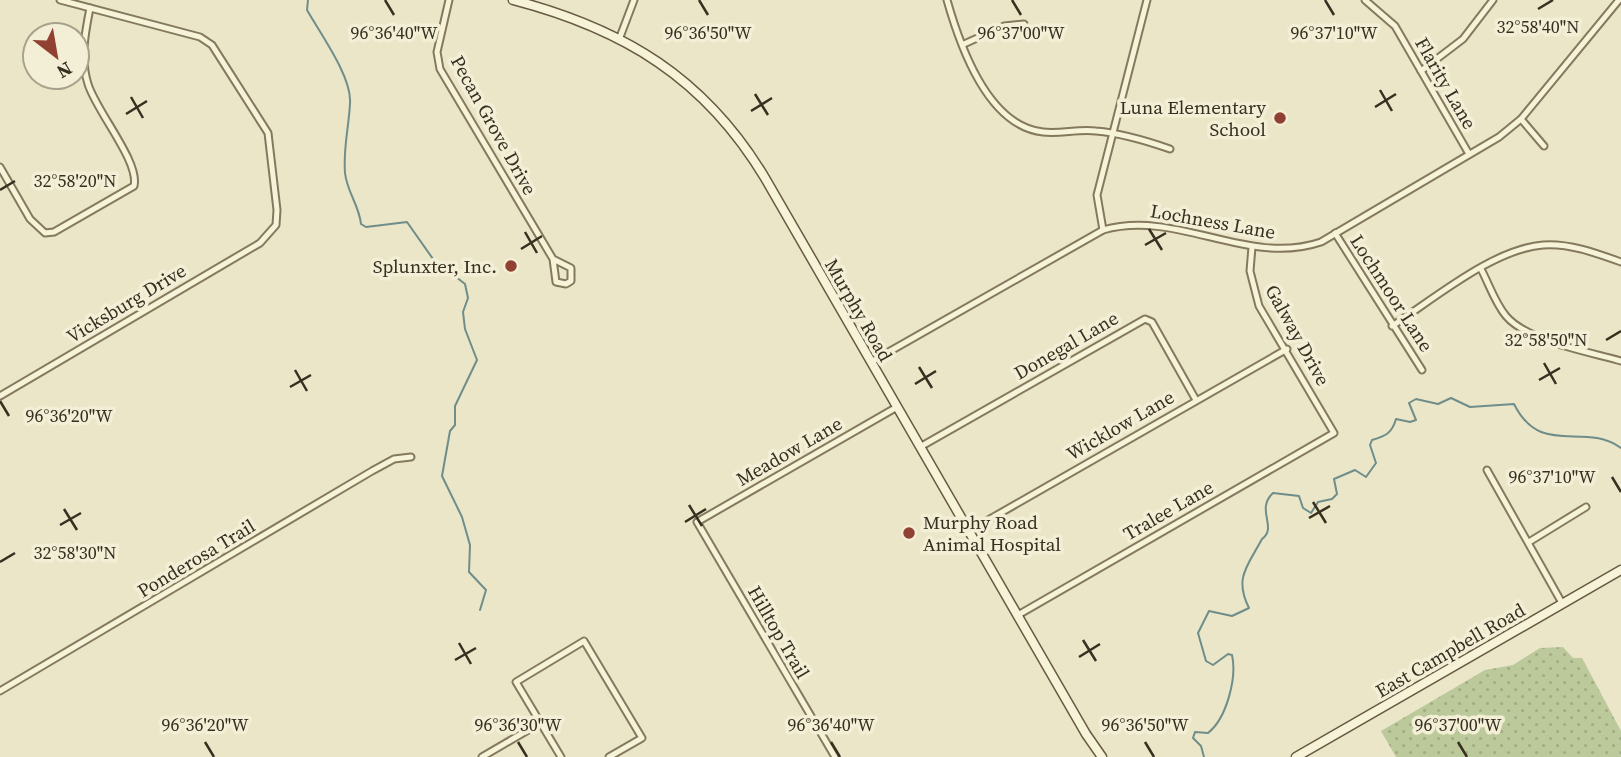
<svg xmlns="http://www.w3.org/2000/svg" width="1621" height="757" viewBox="0 0 1621 757" font-family="'Source Serif 4',serif">
<defs>
<pattern id="grass-dots" width="8" height="8" patternUnits="userSpaceOnUse" patternTransform="scale(1.75)"><rect width="8" height="8" fill="#bcc99b"/><path d="M2 2h.1M6 6h.1" fill="none" stroke="#a2ad85" stroke-width="1.8" stroke-linecap="round"/></pattern>
</defs>
<rect width="100%" height="100%" fill="#ebe6c7"/>
<!-- grass -->
<polygon fill="url(#grass-dots)" points="1563,647 1573,658 1582,658 1621,731 1621,757 1396,757 1381,731 1485,670 1513,665 1540,648"/>
<g fill="none" stroke-linecap="round" stroke-linejoin="round">
<!-- stream -->
<g stroke="#6f8d8a" stroke-width="2">
<path d="M308 0 307 10C320 33 352 77 350 103 349 127 343 148 345 173 347 192 359 205 361 224L366 227 407 222 433 259 465 284 468 298 463 312 465 329 477 360 455 406V425L450 431 442 476 462 517 470 545 469 572 486 590 480 610"/>
<path d="M1204 757 1201 746 1193 738 1195 732 1208 733C1227 718 1237 677 1232 655L1228 654 1213 665 1206 661 1198 633 1209 611 1232 616 1249 608C1234 578 1247 567 1262 539 1278 527 1255 510 1273 493L1299 496 1303 508 1311 513 1318 502 1332 499 1337 494 1334 479 1355 470 1366 477 1376 463 1370 445 1372 440C1386 436 1392 433 1396 419L1410 422 1416 420 1409 403 1416 399 1438 404 1451 398 1470 407 1514 404C1541 458 1583 421 1621 448"/>
</g>
<!-- minor casing -->
<g stroke="#85795d" stroke-width="9">
<g id="minor">
<polyline points="449,0 437,52 440,69 553,259 556,282 566,284 571,281 571,268 553,259"/>
<path d="M947 0C960 46 988 126 1043 132 1060 134 1078 129 1096 131 1120 133 1147 141 1170 149"/>
<polyline points="1365,0 1395,26 1469,154"/>
<polyline points="620,37 634,0"/>
<polyline points="964,44 1004,26 1024,24"/>
<polyline points="1421,71 1463,39 1493,0"/>
<polyline points="1521,119 1544,146"/>
<path d="M0 167 30 219 45 233 54 232 134 186C140 162 96 111 88 84 80 59 85 33 90 8"/>
<polyline points="1103,230 1097,195 1147,0"/>
<polyline points="1335,233 1422,370"/>
<path d="M1481 269C1489 284 1495 303 1506 316 1527 341 1590 352 1621 361"/>
<path d="M1392 326C1434 299 1493 249 1543 245 1569 243 1596 253 1621 262"/>
<path d="M871 362 1103 230C1178 209 1247 267 1321 242L1499 137 1521 119 1619 0"/>
<polyline points="0,396 260,243 276,225 277,210 268,133 212,45 200,37 60,0"/>
<polyline points="920,447 1145,319 1152,322 1196,400"/>
<polyline points="1487,470 1562,603"/>
<polyline points="969,531 1287,349"/>
<polyline points="1529,542 1586,507"/>
<polyline points="1018,615 1334,433 1259,306 1250,271 1252,247"/>
<polyline points="0,691 372,471 394,459 411,457"/>
<polyline points="482,757 540,723"/>
<polyline points="561,757 516,682 584,641 642,738 609,757"/>
<polyline points="835,757 697,522 897,407"/>
</g>
</g>
<!-- secondary casing -->
<g stroke="#675a41" stroke-width="11">
<g id="secondary">
<path d="M513 0C624 29 705 78 765 178L1086 734 1102 757"/>
<polyline points="1296,757 1621,570"/>
</g>
</g>
<!-- minor -->
<use href="#minor" stroke="#f6f3d9" stroke-width="5"/>
<!-- secondary -->
<use href="#secondary" stroke="#f6f3d9" stroke-width="8"/>
</g>
<!-- ticks -->
<path fill="none" stroke="#372f20" stroke-width="2.5" d="M385 0 394 15M699 0 708 15M1012 0 1021 15M1325 0 1334 15M1538 9 1553 0M1380 90 1392 111M755 94 768 115M131 97 143 118M1375 107 1396 94M751 111 772 98M126 114 147 101M0 190 15 181M1149 229 1162 250M525 232 537 253M1145 245 1166 233M521 249 542 236M1606 340 1621 331M1544 363 1556 384M919 367 932 388M295 370 307 391M1539 380 1560 368M915 384 936 371M290 387 311 375M0 401 9 416M1612 477 1621 492M1313 502 1326 523M689 505 702 526M64 509 77 530M1309 518 1330 506M685 522 706 509M60 525 81 513M0 562 15 553M1083 640 1096 661M459 643 471 664M1079 657 1100 644M455 660 476 648M205 742 214 757M518 742 527 757M831 742 840 757M1145 742 1154 757M1458 742 1467 757"/>
<!-- markers -->
<g fill="#904132" stroke="#f3efd6" stroke-width="2.5">
<circle cx="1280" cy="118" r="7"/>
<circle cx="511" cy="266" r="7"/>
<circle cx="909" cy="533" r="7"/>
</g>
<g text-anchor="middle" stroke-width="7" stroke-linejoin="round" paint-order="stroke">
<!-- street labels -->
<g font-size="19" fill="#372f20" stroke="#f3efd6">
<text transform="translate(1446 83) rotate(60)" y="7">Flarity Lane</text>
<text transform="translate(494 125) rotate(61)" y="7">Pecan Grove Drive</text>
<text transform="translate(1213 221) rotate(10)" y="7">Lochness Lane</text>
<text transform="translate(1392 293) rotate(57)" y="7">Lochmoor Lane</text>
<text transform="translate(126 303) rotate(-31)" y="7">Vicksburg Drive</text>
<text transform="translate(859 310) rotate(60)" y="7">Murphy Road</text>
<text transform="translate(1298 335) rotate(61)" y="7">Galway Drive</text>
<text transform="translate(1066 345) rotate(-30)" y="7">Donegal Lane</text>
<text transform="translate(1120 425) rotate(-30)" y="7">Wicklow Lane</text>
<text transform="translate(789 451) rotate(-30)" y="7">Meadow Lane</text>
<text transform="translate(1168 510) rotate(-30)" y="7">Tralee Lane</text>
<text transform="translate(196 558) rotate(-31)" y="7">Ponderosa Trail</text>
<text transform="translate(779 632) rotate(60)" y="7">Hilltop Trail</text>
<text transform="translate(1450 650) rotate(-30)" y="7">East Campbell Road</text>
</g>
<!-- poi labels -->
<g font-size="19" fill="#372f20" stroke="#f3efd6" text-anchor="end">
<text x="1266" y="114">Luna Elementary<tspan x="1266" dy="22">School</tspan></text>
<text x="497" y="273">Splunxter, Inc.</text>
<text x="923" y="529" text-anchor="start">Murphy Road<tspan x="923" dy="22">Animal Hospital</tspan></text>
</g>
</g>
<g font-size="18" text-anchor="middle" fill="#372f20" stroke="#f3efd6" stroke-width="7" stroke-linejoin="round" paint-order="stroke">
<text x="1538" y="33">32°58'40"N</text>
<text x="394" y="39">96°36'40"W</text>
<text x="708" y="39">96°36'50"W</text>
<text x="1021" y="39">96°37'00"W</text>
<text x="1334" y="39">96°37'10"W</text>
<text x="75" y="187">32°58'20"N</text>
<text x="1546" y="346">32°58'50"N</text>
<text x="69" y="422">96°36'20"W</text>
<text x="1552" y="483">96°37'10"W</text>
<text x="75" y="559">32°58'30"N</text>
<text x="205" y="731">96°36'20"W</text>
<text x="518" y="731">96°36'30"W</text>
<text x="831" y="731">96°36'40"W</text>
<text x="1145" y="731">96°36'50"W</text>
<text x="1458" y="731">96°37'00"W</text>
</g>
<!-- north arrow -->
<g transform="translate(56 56) rotate(149)"><circle r="33" fill="#f3efd6" stroke="#a8a28d" stroke-width="2"/>
<path d="M0-5L12 26L0 18L-12 26Z" fill="#904132"/>
<text y="-10" font-size="19" font-weight="bold" text-anchor="middle" fill="#372f20">N</text>
</g>
</svg>
